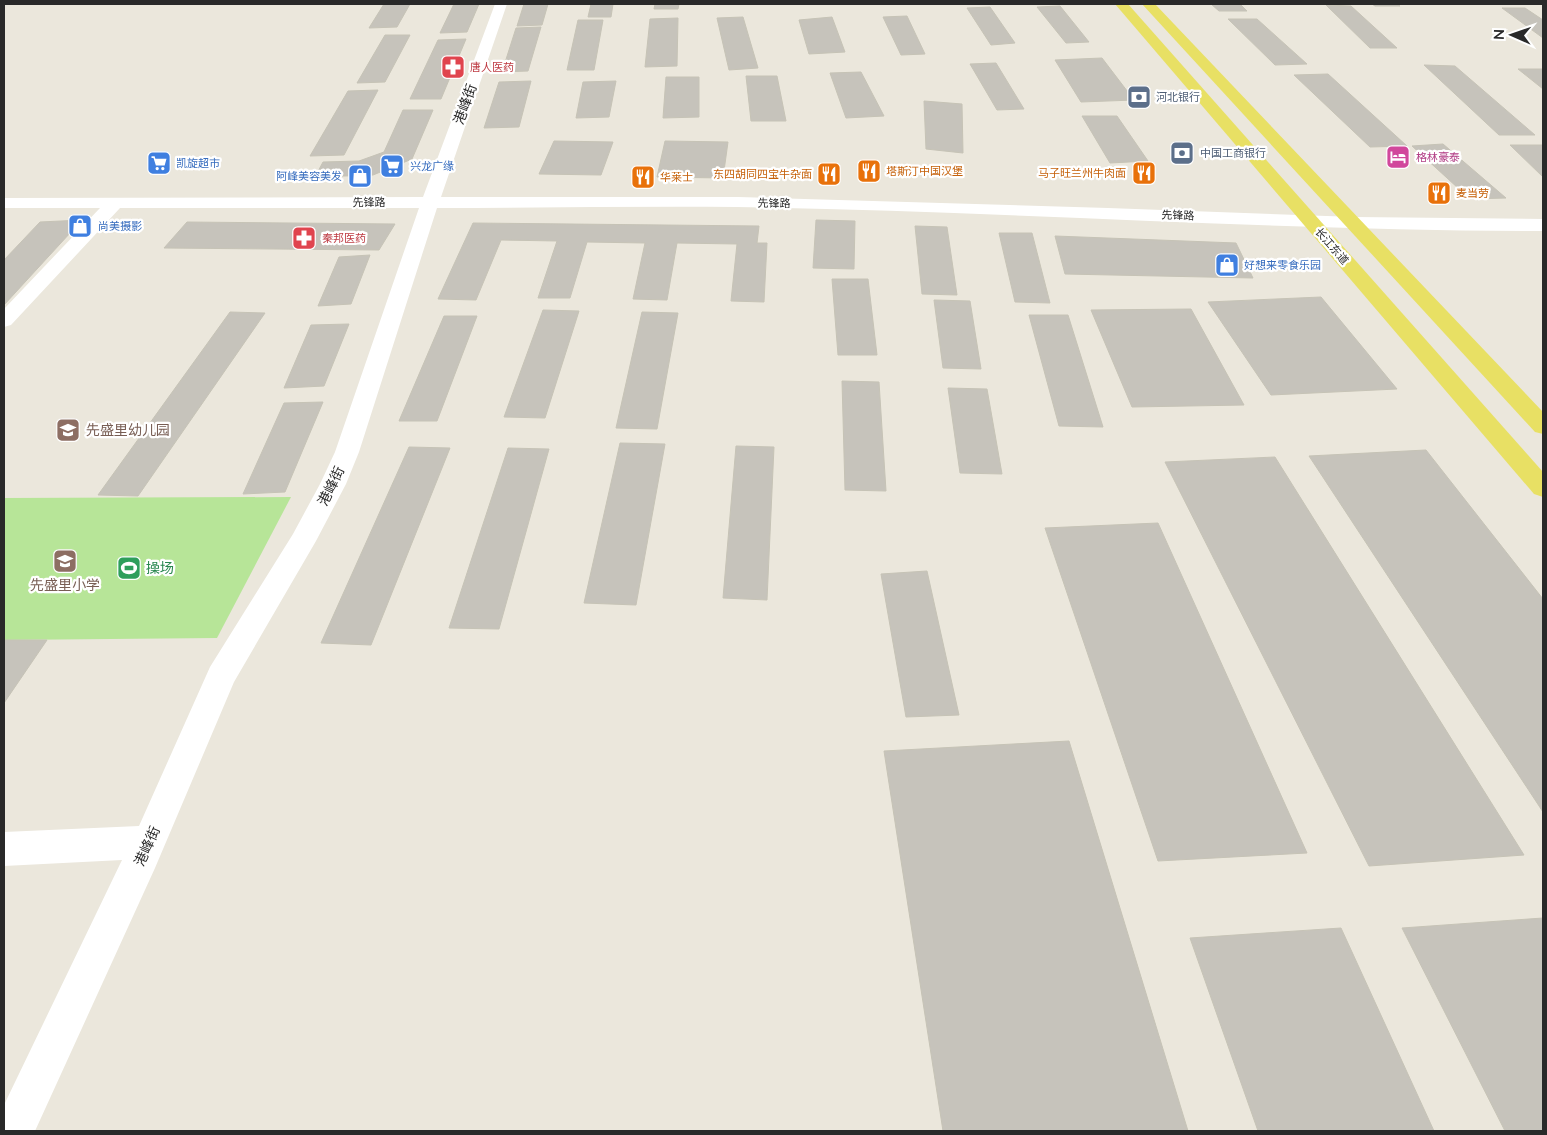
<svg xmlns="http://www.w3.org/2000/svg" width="1547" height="1135" viewBox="0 0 1547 1135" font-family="Lato,'Noto Sans SC',sans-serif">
<rect width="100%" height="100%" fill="#ebe7dc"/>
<!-- pitch -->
<polygon fill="#b7e598" points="291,497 217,638 4,640 4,498"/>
<!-- building -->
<g fill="#c6c3bb" stroke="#c6c3b6">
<polygon points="384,4 410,4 397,27 369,28"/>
<polygon points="454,4 479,4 467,32 440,33"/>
<polygon points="524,4 548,4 542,25 517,26"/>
<polygon points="591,4 613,4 611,17 588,17"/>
<polygon points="655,4 679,4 678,9 654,9"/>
<polygon points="1211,4 1240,4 1247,11 1219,11"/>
<polygon points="1372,4 1397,4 1400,6 1375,6"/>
<polygon points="1326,5 1351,6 1397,48 1370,48"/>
<polygon points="1060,6 1089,42 1066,43 1037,7"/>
<polygon points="990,7 1015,43 991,45 967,8"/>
<polygon points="1502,8 1525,8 1543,20 1543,38"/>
<polygon points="907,16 925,54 901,55 883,17"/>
<polygon points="743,17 758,68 729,70 717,18"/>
<polygon points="832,17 845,52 809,54 799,20"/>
<polygon points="678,18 677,66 645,67 650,19"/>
<polygon points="1228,19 1257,19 1307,64 1275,65"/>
<polygon points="578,20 603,20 594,70 567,70"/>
<polygon points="541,27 528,71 502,72 516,28"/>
<polygon points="385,35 410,35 385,82 357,83"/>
<polygon points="466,39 441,99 410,99 438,40"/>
<polygon points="1102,58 1134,100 1081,102 1055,60"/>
<polygon points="996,63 1024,109 997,110 970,64"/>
<polygon points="1424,65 1455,66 1535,135 1499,135"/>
<polygon points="1518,69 1543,69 1543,89"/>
<polygon points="861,72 884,116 846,118 830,73"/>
<polygon points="1328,74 1407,146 1370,147 1294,75"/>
<polygon points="746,76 777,76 786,121 751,121"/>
<polygon points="666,77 699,77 699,117 663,118"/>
<polygon points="531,81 519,127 484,128 499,82"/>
<polygon points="616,81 609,117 576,118 583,82"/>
<polygon points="378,90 344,155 310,156 348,91"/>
<polygon points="924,101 962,104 963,153 926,149"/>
<polygon points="403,110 433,110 412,159 373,175 315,177 323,162 359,161 384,152"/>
<polygon points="1082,116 1117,116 1148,161 1110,163"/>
<polygon points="554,141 613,142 601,175 539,174"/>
<polygon points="665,141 728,142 723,178 657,177"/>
<polygon points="1443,144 1506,198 1470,199 1412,146"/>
<polygon points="1510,145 1543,145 1543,177"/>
<polygon points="82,220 4,305 4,260 40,222"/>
<polygon points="816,220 855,221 854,269 813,268"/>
<polygon points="187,222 395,224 379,250 164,248"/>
<polygon points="473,223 759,226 757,243 767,243 764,302 731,301 737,244 677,243 667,300 633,299 645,243 587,242 570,298 538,298 557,241 501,240 476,300 438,299"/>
<polygon points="915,226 947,227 957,295 922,294"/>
<polygon points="999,233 1032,233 1050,303 1015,302"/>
<polygon points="1055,236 1236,243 1253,278 1065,274"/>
<polygon points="370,255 351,304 318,306 339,257"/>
<polygon points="832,279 868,279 877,355 838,355"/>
<polygon points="1321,297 1397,389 1271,395 1208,302"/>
<polygon points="934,300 970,301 981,369 943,368"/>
<polygon points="1191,309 1244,405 1132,407 1091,310"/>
<polygon points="543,310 579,311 545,418 504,417"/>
<polygon points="230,312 265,313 138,496 98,495"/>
<polygon points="642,312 678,313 657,429 616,428"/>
<polygon points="1029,315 1068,315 1103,427 1059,426"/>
<polygon points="444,316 477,316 437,421 399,421"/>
<polygon points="349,324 324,386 284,388 311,325"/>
<polygon points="842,381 879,382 886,491 845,490"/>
<polygon points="948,388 987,389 1002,474 960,473"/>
<polygon points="323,402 285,492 243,494 284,403"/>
<polygon points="620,443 665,444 636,605 584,603"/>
<polygon points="736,446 774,447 767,600 723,598"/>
<polygon points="409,447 450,448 371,645 321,643"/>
<polygon points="508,448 549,449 499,629 449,628"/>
<polygon points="1426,450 1543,599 1543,812 1309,456"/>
<polygon points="1275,457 1524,855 1369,866 1165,462"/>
<polygon points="1158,523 1307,853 1158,861 1045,528"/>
<polygon points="927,571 959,715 906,717 881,574"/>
<polygon points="4,640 47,640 4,703"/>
<polygon points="1069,741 1188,1131 943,1131 884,751"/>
<polygon points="1543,918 1543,1131 1505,1131 1402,928"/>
<polygon points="1341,928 1434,1131 1258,1131 1190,938"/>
</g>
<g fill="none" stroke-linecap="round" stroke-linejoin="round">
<!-- minor -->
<path fill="#fff" fill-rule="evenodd" d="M495 4H507L441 197H738L1108 208 1355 217 1543 219V231C1274 231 1006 211 737 207 637 206 537 208 437 208L359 452 346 484 316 541 234 682 155 868 35 1131H4V1105L122 860 4 866V832L139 826 210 667 293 534 320 484 335 452 419 208H120L11 325 4 327V309L100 208H4V198L423 197Z"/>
<!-- major -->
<g fill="#e8e064" fill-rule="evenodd">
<polygon points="1115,4 1128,4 1543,472 1543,497 1534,494"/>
<polygon points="1142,4 1155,4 1543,412 1543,434 1535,432"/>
</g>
</g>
<!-- icons -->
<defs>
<g id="pharmacy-square" transform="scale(1.25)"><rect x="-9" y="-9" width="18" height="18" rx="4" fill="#e0444e" stroke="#fff"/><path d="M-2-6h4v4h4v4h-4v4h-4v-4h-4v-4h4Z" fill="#fff"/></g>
<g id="bank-square" transform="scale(1.25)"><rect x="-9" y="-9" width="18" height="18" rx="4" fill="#5c6f8a" stroke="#fff"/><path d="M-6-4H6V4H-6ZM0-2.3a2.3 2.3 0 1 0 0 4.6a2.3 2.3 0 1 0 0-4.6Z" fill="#fff"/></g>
<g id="hotel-square" transform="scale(1.25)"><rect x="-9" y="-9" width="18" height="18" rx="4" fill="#d1479c" stroke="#fff"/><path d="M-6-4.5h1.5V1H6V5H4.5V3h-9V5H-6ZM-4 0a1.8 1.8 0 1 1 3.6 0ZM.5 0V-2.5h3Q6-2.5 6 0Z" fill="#fff"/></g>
<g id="supermarket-square" transform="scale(1.25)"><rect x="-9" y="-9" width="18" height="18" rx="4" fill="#3f7fe0" stroke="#fff"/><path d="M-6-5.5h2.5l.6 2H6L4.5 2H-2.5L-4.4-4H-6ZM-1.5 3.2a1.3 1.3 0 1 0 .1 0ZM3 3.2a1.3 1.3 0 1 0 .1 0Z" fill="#fff"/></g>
<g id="restaurant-square" transform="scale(1.25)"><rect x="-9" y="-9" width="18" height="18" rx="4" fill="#e8710a" stroke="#fff"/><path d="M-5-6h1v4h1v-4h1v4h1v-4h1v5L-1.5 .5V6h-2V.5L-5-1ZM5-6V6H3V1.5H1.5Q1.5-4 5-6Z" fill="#fff"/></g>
<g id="shop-square" transform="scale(1.25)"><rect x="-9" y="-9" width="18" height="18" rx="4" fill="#3f7fe0" stroke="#fff"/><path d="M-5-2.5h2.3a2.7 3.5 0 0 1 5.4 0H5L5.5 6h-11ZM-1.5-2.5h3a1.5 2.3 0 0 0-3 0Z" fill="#fff"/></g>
<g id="school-square" transform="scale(1.25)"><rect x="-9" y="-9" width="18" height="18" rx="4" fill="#8d6e63" stroke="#fff"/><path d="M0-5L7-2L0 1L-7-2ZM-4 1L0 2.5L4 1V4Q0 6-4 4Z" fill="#fff"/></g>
<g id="stadium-square" transform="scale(1.25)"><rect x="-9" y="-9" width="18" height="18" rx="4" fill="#2e9e5b" stroke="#fff"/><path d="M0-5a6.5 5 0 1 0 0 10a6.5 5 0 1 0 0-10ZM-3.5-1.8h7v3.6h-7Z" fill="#fff"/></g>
</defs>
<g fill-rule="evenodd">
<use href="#pharmacy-square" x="453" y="67"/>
<use href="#bank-square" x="1139" y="97"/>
<use href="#bank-square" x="1182" y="153"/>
<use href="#hotel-square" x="1398" y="157"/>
<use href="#supermarket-square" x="159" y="163"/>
<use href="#supermarket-square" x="392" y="166"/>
<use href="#restaurant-square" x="869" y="171"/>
<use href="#restaurant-square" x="1144" y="173"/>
<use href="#restaurant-square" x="829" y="174"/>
<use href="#shop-square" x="360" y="176"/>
<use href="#restaurant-square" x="643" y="177"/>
<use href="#restaurant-square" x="1439" y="193"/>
<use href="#shop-square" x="80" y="226"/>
<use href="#pharmacy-square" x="304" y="238"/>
<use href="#shop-square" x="1227" y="265"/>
<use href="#school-square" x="68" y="430"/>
<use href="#school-square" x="65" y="561"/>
<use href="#stadium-square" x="129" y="568"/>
</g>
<g text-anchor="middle" stroke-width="4.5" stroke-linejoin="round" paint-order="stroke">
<!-- far-health labels -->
<g font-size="11" fill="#be3a42" stroke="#fff" text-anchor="start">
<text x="470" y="71">唐人医药</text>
<text x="322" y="242">秦邦医药</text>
</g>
<!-- far-service labels -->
<g font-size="11" fill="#4e5e75" stroke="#fff" text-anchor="start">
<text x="1156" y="101">河北银行</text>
<text x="1200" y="157">中国工商银行</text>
</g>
<!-- far-hotel labels -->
<g font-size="11" fill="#b23c85" stroke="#fff" text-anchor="start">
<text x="1416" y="161">格林豪泰</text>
</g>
<!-- far-shop labels -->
<g font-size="11" fill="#366cbe" stroke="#fff" text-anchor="start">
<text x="176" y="167">凯旋超市</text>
<text x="410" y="170">兴龙广缘</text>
<text x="342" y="180" text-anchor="end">阿峰美容美发</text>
<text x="98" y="230">尚美摄影</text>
<text x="1244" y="269">好想来零食乐园</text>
</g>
<!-- far-food labels -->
<g font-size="11" fill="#c56008" stroke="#fff" text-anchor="start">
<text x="886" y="175">塔斯汀中国汉堡</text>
<text x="1126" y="177" text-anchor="end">马子旺兰州牛肉面</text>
<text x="812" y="178" text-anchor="end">东四胡同四宝牛杂面</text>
<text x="660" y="181">华莱士</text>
<text x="1456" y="197">麦当劳</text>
</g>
<!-- far-street labels -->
<g font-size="11" fill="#292929" stroke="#fff">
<text x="369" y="206">先锋路</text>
<text transform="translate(774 203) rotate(1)" y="4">先锋路</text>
<text transform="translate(1178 215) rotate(2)" y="4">先锋路</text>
<text transform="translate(1332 246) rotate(49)" y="4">长江东道</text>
</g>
<!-- street labels -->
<g font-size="14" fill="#292929" stroke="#fff">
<text transform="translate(465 104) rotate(-70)" y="5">港峰街</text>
<text transform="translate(331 486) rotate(-64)" y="5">港峰街</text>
<text transform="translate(147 846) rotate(-66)" y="5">港峰街</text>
</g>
<!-- education labels -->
<g font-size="14" fill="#785e54" stroke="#fff" text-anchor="start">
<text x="86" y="435">先盛里幼儿园</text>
<text x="65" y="590" text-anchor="middle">先盛里小学</text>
</g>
<!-- leisure labels -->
<g font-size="14" fill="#27864d" stroke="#fff" text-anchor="start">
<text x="146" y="573">操场</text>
</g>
</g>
<!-- border -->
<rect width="1547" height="1135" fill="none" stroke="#292929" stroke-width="10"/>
<!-- north arrow -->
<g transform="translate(1512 35) rotate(272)" stroke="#ffffff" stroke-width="4" paint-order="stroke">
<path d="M0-4L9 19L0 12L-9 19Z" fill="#292929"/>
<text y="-8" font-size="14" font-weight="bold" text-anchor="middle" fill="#292929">N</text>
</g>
</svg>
